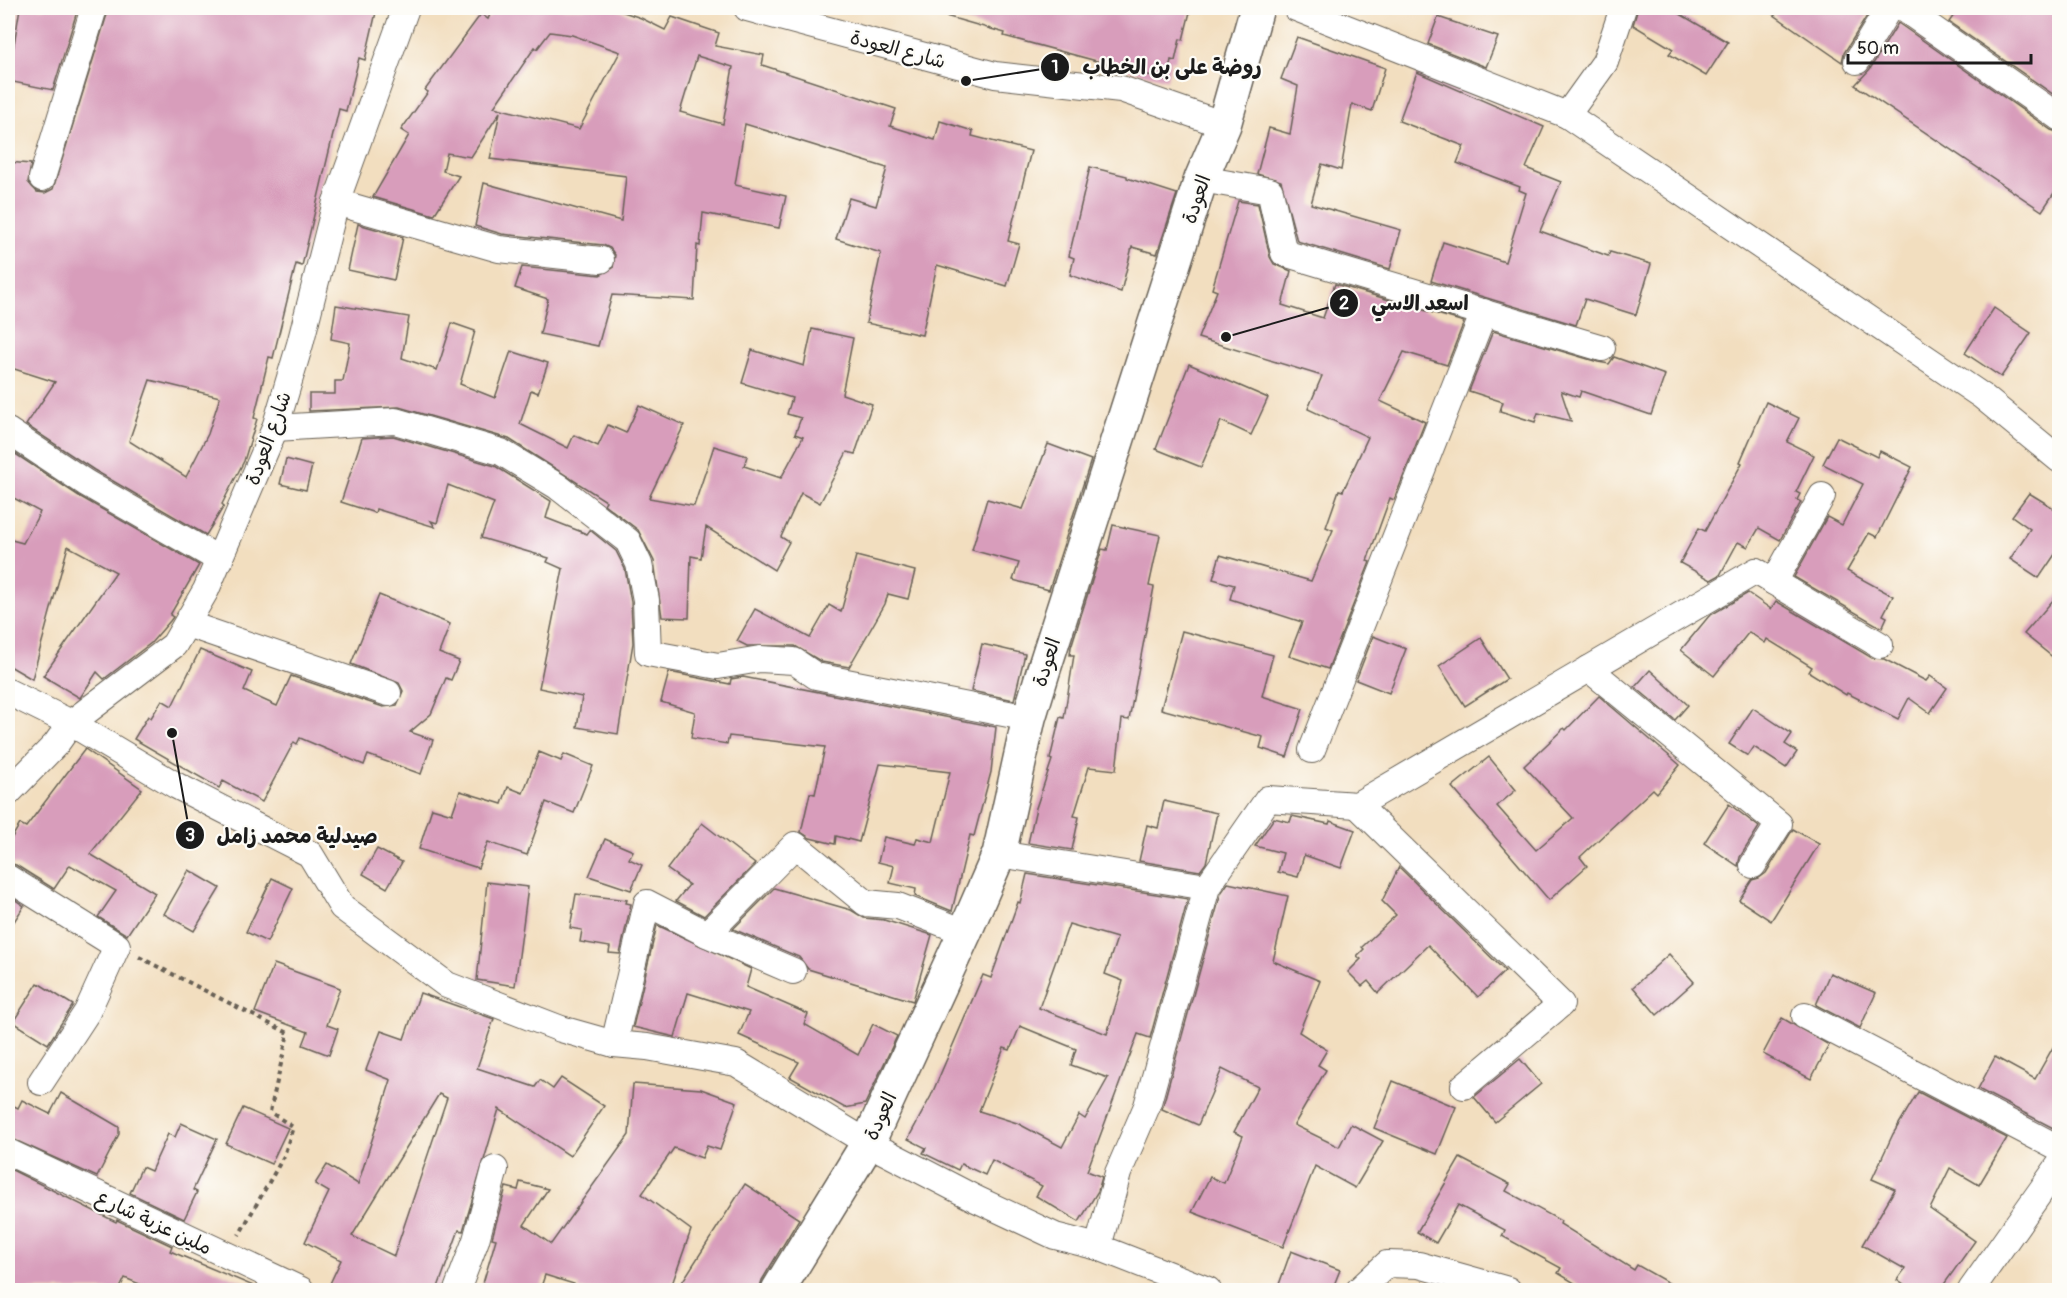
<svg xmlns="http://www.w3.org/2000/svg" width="2067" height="1298" viewBox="0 0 2067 1298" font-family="Pangolin,'Playpen Sans Arabic',sans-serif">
<rect width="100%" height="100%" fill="#fdfcf7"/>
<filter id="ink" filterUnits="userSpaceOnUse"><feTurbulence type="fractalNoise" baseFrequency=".0167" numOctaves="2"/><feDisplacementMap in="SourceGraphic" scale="12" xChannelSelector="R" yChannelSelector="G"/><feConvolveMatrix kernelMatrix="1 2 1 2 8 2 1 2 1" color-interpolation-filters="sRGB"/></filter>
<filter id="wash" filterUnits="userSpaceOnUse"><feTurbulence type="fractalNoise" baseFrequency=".008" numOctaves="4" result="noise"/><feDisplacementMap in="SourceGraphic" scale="24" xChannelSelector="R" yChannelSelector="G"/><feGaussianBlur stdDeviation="1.35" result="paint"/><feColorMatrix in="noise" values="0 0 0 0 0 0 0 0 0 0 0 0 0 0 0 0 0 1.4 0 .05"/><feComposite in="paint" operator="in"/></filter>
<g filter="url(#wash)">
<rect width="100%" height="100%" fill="#f2debf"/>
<g id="blocks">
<!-- building -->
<g fill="#d89dbb" fill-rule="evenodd">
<polygon points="20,8 78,8 53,90 8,81"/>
<path d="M109 8H377L365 60 359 58 346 111 339 109 302 266 296 264 273 358 269 357 254 418 257 419 244 461 222 504 224 506 206 535 94 470 26 425 55 382 8 367V162L31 164 28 182 37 192 45 193 53 189ZM150 380 220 397 208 434 186 477 129 441Z"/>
<path d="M493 8H612L641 18 665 30 672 17 719 33 715 46 764 55 762 65 896 109 890 126 935 140 940 121 973 131 972 136 1031 151 1008 241 1019 244 1007 286 937 265 922 335 866 323 881 253 836 239 849 198 876 206 887 168 745 124 735 185 786 196 779 228 703 213 700 246 697 245 694 300 612 295 598 346 540 334 548 299 515 288 522 267 600 275 613 268 615 255 610 248 603 245 502 234 475 226 484 183 621 221 626 176 490 159 500 112 471 157 447 153 443 171 459 176 434 215 373 197 409 135 401 130 428 92 425 90 481 14 488 19ZM550 32 572 35 620 52 579 129 494 107 535 47 537 49ZM697 56 733 67 723 124 680 112Z"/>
<polygon points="936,8 1191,8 1183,40 1180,39 1175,61 1171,60 1167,80 1004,36 1005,33 935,13"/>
<polygon points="1638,8 1670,8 1728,42 1706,76 1669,54 1673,49 1633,25"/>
<polygon points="1764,8 1872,8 1844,53 1842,62"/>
<polygon points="1959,8 2060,8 2060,99 1949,22"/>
<polygon points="1438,17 1498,37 1486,67 1428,44"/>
<polygon points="1898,23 2051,130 2060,133 2060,184 2042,211 1855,85 1870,69"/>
<polygon points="1297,37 1385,68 1372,111 1352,104 1341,170 1322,164 1311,204 1401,230 1390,269 1297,241 1281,181 1257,174 1269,128 1290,134 1298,86 1281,79"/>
<polygon points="1417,72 1544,127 1526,168 1561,182 1540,231 1608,256 1610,252 1651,264 1636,315 1585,299 1576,325 1431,281 1443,242 1505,262 1526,193 1519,190 1520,187 1457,163 1464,146 1399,121"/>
<polygon points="1090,167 1127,176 1127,178 1177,194 1157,254 1132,247 1121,292 1070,275 1074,258 1069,256"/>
<polygon points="1238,201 1258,204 1270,257 1274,264 1291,271 1282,305 1323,318 1335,284 1464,322 1447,365 1404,352 1380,401 1425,422 1394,500 1390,498 1367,561 1370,562 1328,669 1289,656 1302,622 1230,599 1234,585 1213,579 1220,555 1311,581 1333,530 1326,527 1339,490 1343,491 1368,437 1308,409 1322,376 1198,338 1217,291 1212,289"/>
<polygon points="358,224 403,237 394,280 348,270"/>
<polygon points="336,305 409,317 402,358 437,370 452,323 475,331 460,384 495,398 511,351 548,363 538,393 531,390 520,424 568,448 574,435 598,446 608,425 626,433 639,405 684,425 649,498 694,506 714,446 747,456 744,466 781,478 803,437 795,434 801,418 787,414 792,398 742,383 752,350 804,366 812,329 853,338 842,394 872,404 855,454 847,452 820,503 801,493 781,537 789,542 774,570 706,527 701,558 691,556 689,618 662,617 654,561 638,530 604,504 606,501 509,439 399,407 309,411 309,394 335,394 335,381 343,381 350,343 331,339"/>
<polygon points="1994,308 2031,333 2001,377 1965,353"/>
<polygon points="1493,331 1598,362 1609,364 1614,357 1665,375 1651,415 1581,391 1579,397 1561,391 1571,421 1538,413 1535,422 1500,411 1503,402 1469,391"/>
<polygon points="1189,364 1268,398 1251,435 1221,421 1201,467 1156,449"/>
<polygon points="1766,402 1799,418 1787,442 1814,455 1796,492 1800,494 1797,500 1801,502 1780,540 1759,528 1748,547 1738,542 1720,575 1711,580 1680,563 1699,528 1705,531 1742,463 1740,462"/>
<polygon points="393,436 495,466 551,501 546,518 587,534 590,530 616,551 625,569 631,602 633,643 618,734 577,727 582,697 539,688 563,569 547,562 549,558 481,538 494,503 448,485 437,523 431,521 435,527 376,509 375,513 341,502 362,438"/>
<polygon points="1837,437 1877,457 1880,451 1912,467 1877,537 1869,533 1847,571 1893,596 1883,615 1887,617 1882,628 1794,577 1827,517 1842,525 1863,484 1823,464"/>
<polygon points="1048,444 1091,460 1049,590 1013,580 1019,563 972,550 987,499 1023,509"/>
<polygon points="8,449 79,496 199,565 170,615 173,617 170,621 151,643 104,679 97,672 80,698 43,676 116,572 68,546 32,679 8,665 8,539 23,543 40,512 8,495"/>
<polygon points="286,459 312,466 306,490 280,484"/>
<polygon points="2029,493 2060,512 2060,547 2039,578 2010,559 2030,529 2012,516"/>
<polygon points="1113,525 1160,535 1149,586 1154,587 1129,720 1122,719 1116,770 1089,767 1074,816 1079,817 1072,850 1028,843 1036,808 1052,760 1050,759 1060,717 1064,718 1074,655 1070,655 1071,647 1102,549 1107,550"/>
<polygon points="856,556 915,571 908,599 888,594 885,604 849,667 822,662 795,646 747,646 737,641 755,609 810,638 829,605 841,612"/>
<polygon points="2060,592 2060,663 2024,634"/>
<polygon points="1748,593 1771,609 1776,601 1872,658 1884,659 1926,681 1930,676 1947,688 1930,713 1909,698 1898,719 1847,693 1846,695 1809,672 1812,667 1767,639 1765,643 1749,632 1714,676 1681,650 1709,616"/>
<polygon points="379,595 450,624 439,653 459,661 451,680 446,678 431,714 410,732 433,740 421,774 368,755 364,765 300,738 297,744 294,742 262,802 223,781 219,788 134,739 148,716 151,718 162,700 172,706 200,650 252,672 244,691 277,706 291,676 383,707 397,705 403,691 399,683 351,664"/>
<polygon points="1182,631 1273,655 1262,696 1303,709 1287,757 1260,748 1263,737 1161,709"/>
<polygon points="1373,636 1406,649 1389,693 1356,680"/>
<polygon points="1481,638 1507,679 1465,706 1439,666"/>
<polygon points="982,644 1025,654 1014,700 971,691"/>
<polygon points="1650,670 1688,705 1675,720 1635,687"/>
<polygon points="669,672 730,684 731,679 743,677 996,727 991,772 974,836 970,835 952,911 915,896 916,889 890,883 894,866 878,862 884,837 915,844 917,838 933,842 950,772 880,764 859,842 836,836 835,844 810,838 801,832 810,793 815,794 825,747 729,736 727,744 691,738 695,712 661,702"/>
<polygon points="1599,696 1680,765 1657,793 1653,789 1580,857 1587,866 1549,900 1452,787 1489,757 1516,790 1497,806 1536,850 1573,818 1524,766 1564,728 1566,730"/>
<polygon points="1753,708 1792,734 1785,744 1797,752 1786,768 1754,747 1748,756 1729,744"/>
<polygon points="85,749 142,789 90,854 155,893 127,935 98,917 116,891 70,865 54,889 16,865 8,863 8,844 20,824 26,827"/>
<polygon points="539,752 561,761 564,754 593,766 574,813 546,802 527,855 488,842 478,868 419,849 432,808 452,814 460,791 502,804 508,787 523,793"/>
<polygon points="1164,801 1217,813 1206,863 1200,871 1139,861 1147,825 1158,828"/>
<polygon points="1729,804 1759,827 1740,857 1738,866 1704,843"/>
<polygon points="1292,816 1329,824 1330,821 1355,830 1341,868 1304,855 1298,877 1278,872 1283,853 1255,846 1274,818 1290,822"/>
<polygon points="702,823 755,864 704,916 676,901 689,885 667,869"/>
<polygon points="1793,829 1819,844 1771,921 1739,900 1752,880 1759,878 1766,873"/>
<polygon points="605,839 633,851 629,859 642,865 631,890 589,876"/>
<polygon points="377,849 402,862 387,888 363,874"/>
<polygon points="1399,867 1505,971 1478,997 1428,945 1378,993 1368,981 1362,986 1348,972 1361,959 1357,956 1364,949 1362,947 1396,915 1382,901"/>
<polygon points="189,870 220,888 194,931 164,914"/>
<path d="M1027 874 1188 899 1150 1038 1138 1034 1087 1171 1102 1177 1098 1191 1079 1222 1036 1196 1042 1186 992 1160 985 1175 961 1164 958 1170 923 1153 926 1148 908 1139 931 1096 983 975 991 978 1018 902 1020 903ZM1069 924 1117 938 1105 974 1123 981 1107 1034 1039 1008ZM1020 1026 1076 1049 1071 1065 1108 1078 1085 1119 1079 1115 1062 1147 1017 1123 979 1111 1004 1048 1010 1050Z"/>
<polygon points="272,878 293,888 267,942 246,932"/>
<polygon points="487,882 528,887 515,986 477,980"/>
<polygon points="1228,883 1288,896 1273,961 1320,981 1299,1032 1327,1050 1318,1065 1326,1070 1294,1125 1339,1147 1351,1124 1383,1141 1355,1188 1315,1166 1283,1247 1192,1212 1210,1177 1224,1183 1243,1136 1234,1132 1258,1087 1222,1069 1198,1125 1162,1109 1221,893"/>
<polygon points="774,888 851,910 864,918 884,920 932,935 913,1001 808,969 799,957 733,929"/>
<polygon points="576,894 627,900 626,903 631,904 620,954 609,953 610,947 580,942 582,930 570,928"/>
<polygon points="8,895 24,906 8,931"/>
<polygon points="657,925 751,969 746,987 808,1014 804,1024 858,1055 873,1024 897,1036 865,1104 845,1108 790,1077 799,1062 739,1035 749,1012 688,993 675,1037 633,1027"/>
<polygon points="1669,954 1694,982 1657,1015 1633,987"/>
<polygon points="274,964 340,988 327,1025 338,1029 329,1055 303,1045 308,1032 255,1012"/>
<polygon points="1830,973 1876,993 1860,1028 1816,1005"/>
<polygon points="38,983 73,1005 48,1044 13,1022"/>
<path d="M420 993 494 1019 477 1068 535 1087 540 1080 553 1089 561 1078 604 1106 570 1156 499 1109 463 1231 459 1230 437 1290H327L341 1260 305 1242 329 1192 315 1184 327 1165 358 1184 391 1080 366 1070 381 1031 404 1039ZM439 1094 447 1098 394 1256 352 1236Z"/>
<polygon points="1782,1018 1829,1045 1811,1079 1763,1054"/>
<polygon points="2060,1035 2059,1131 1978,1089 1995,1057 2035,1079"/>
<polygon points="1520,1059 1541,1084 1495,1122 1474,1097"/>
<polygon points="1393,1081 1456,1107 1437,1154 1374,1128"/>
<polygon points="633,1084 701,1089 737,1102 720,1150 707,1146 702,1158 674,1148 642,1194 691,1230 670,1290 579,1290 580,1286 545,1275 540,1290 481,1290 496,1239 492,1238 506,1187 518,1190 520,1182 548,1189 524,1225 551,1244 629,1135"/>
<polygon points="1918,1092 2007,1138 1979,1185 1950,1168 1930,1209 1975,1241 1940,1290 1911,1290 1897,1280 1905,1269 1862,1245 1895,1189 1872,1179 1893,1134"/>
<polygon points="61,1093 119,1127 119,1134 97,1177 8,1137 8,1103 18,1108 22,1100 50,1114"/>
<polygon points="243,1108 288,1128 271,1164 226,1144"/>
<polygon points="181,1123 217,1139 193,1190 197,1192 184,1219 130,1193 142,1167 151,1171 168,1134 175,1137"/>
<polygon points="1460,1158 1510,1184 1506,1191 1561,1221 1560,1224 1634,1270 1637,1265 1681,1290 1586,1290 1558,1273 1561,1268 1502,1236 1505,1230 1458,1205 1436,1243 1417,1232"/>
<polygon points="8,1168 116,1222 117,1220 172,1246 170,1251 263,1290 154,1290 125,1278 119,1290 8,1290"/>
<polygon points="745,1184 799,1219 762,1280 759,1290 677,1290"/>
<polygon points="1291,1251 1340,1270 1332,1290 1277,1290"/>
</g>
</g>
</g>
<g filter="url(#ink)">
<use href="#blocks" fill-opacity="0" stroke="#676055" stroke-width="1.5"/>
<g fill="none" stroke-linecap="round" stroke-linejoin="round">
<!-- minor casing -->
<g stroke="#676055" stroke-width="28">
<g id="minor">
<polyline points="747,8 995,75 1121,89 1224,125"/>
<polyline points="1296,8 1567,115 1605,62 1623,8"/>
<polyline points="1903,8 2060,118"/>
<polyline points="1857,61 1889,8"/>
<polyline points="1567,115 1982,396 2060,460"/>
<polyline points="42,178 94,8"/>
<polyline points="1201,179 1270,191 1284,253 1602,348"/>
<polyline points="336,202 499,249 601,260"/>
<polyline points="275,428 395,421 501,452 557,486 628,541 639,564 646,600 648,653 718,666 760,659 794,661 816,676 1029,718"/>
<polyline points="8,431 86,483 220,560"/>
<polyline points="1774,582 1880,645"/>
<polyline points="187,624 388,693"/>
<polyline points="1589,669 1779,824 1753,865"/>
<polyline points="8,692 71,723 177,786 310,854 342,907 447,985 561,1029 614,1044 647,1047 736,1063 868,1143 976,1199 1055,1236 1098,1247 1208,1290"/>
<polyline points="1312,750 1484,312"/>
<polyline points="8,793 56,744 71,723 174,645 206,590 275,428 300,344 336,202 406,8"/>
<polyline points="1357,805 1561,1004 1464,1086"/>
<polyline points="999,854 1207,887"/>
<polyline points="8,878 117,946 87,1012 41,1082"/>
<polyline points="707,934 793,971"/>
<polyline points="1805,1016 2060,1149"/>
<polyline points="614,1044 647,903 707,934 795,845 866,903 898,906 965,932"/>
<polyline points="8,1152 301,1290"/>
<polyline points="1098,1247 1118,1173 1147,1106 1207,887 1268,799 1357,805 1756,571 1774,582 1822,496"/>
<polyline points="457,1290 476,1240 495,1169"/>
<polyline points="1359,1290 1387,1264 1419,1265 1508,1290"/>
<polyline points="1971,1290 2060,1164"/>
</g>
</g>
<!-- major casing -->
<g stroke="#676055" stroke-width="36">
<polyline id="major" points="778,1290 868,1143 965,932 999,854 1029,718 1043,672 1201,179 1224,125 1257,8"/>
</g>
<!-- path -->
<polyline stroke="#676055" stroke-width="4" stroke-dasharray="4.5 4.5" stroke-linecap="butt" points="139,957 288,1033 270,1112 293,1127 284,1156 239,1235"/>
<!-- minor -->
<use href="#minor" stroke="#fff" stroke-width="26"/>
<!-- major -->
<use href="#major" stroke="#fff" stroke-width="33"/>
</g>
</g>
<g text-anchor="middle" stroke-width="4.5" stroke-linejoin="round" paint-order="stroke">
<!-- street labels -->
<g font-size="20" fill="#1c1c1c" stroke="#fdfcf7">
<text transform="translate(898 49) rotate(15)" y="7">شارع العودة</text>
<text transform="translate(1196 199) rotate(-71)" y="7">العودة</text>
<text transform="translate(268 438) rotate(-70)" y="7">شارع العودة</text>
<text transform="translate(1046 662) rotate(-72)" y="7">العودة</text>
<text transform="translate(880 1116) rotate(-65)" y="7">العودة</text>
<text transform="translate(154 1222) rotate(25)" y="7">ملين عزبة شارع</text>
</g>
</g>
<!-- callouts -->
<path fill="none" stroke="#1c1c1c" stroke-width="2" d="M966 81L1055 67M1226 337L1344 303M172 733L190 835"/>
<g fill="#1c1c1c" stroke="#fdfcf7" stroke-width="2">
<circle cx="966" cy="81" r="6"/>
<circle cx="1226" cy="337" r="6"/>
<circle cx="172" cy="733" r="6"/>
<circle cx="1055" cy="67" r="15"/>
<circle cx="1344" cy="303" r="15"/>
<circle cx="190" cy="835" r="15"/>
</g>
<g font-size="18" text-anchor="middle" font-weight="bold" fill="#fff">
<text x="1055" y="73">1</text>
<text x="1344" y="309">2</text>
<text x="190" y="841">3</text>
</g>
<g font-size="21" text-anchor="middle" font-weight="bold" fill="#1c1c1c" stroke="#fdfcf7" stroke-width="4.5" stroke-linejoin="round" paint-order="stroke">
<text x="1172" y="74">روضة على بن الخطاب</text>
<text x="1420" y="310">اسعد الاسي</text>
<text x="297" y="843">صيدلية محمد زامل</text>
</g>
<!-- margin -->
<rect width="2067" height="1298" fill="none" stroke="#fdfcf7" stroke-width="30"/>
<!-- scale -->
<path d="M1848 54v9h183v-9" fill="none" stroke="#1c1c1c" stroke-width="3"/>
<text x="1857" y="54" font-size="18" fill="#1c1c1c" stroke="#fdfcf7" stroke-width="4.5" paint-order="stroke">50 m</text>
</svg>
